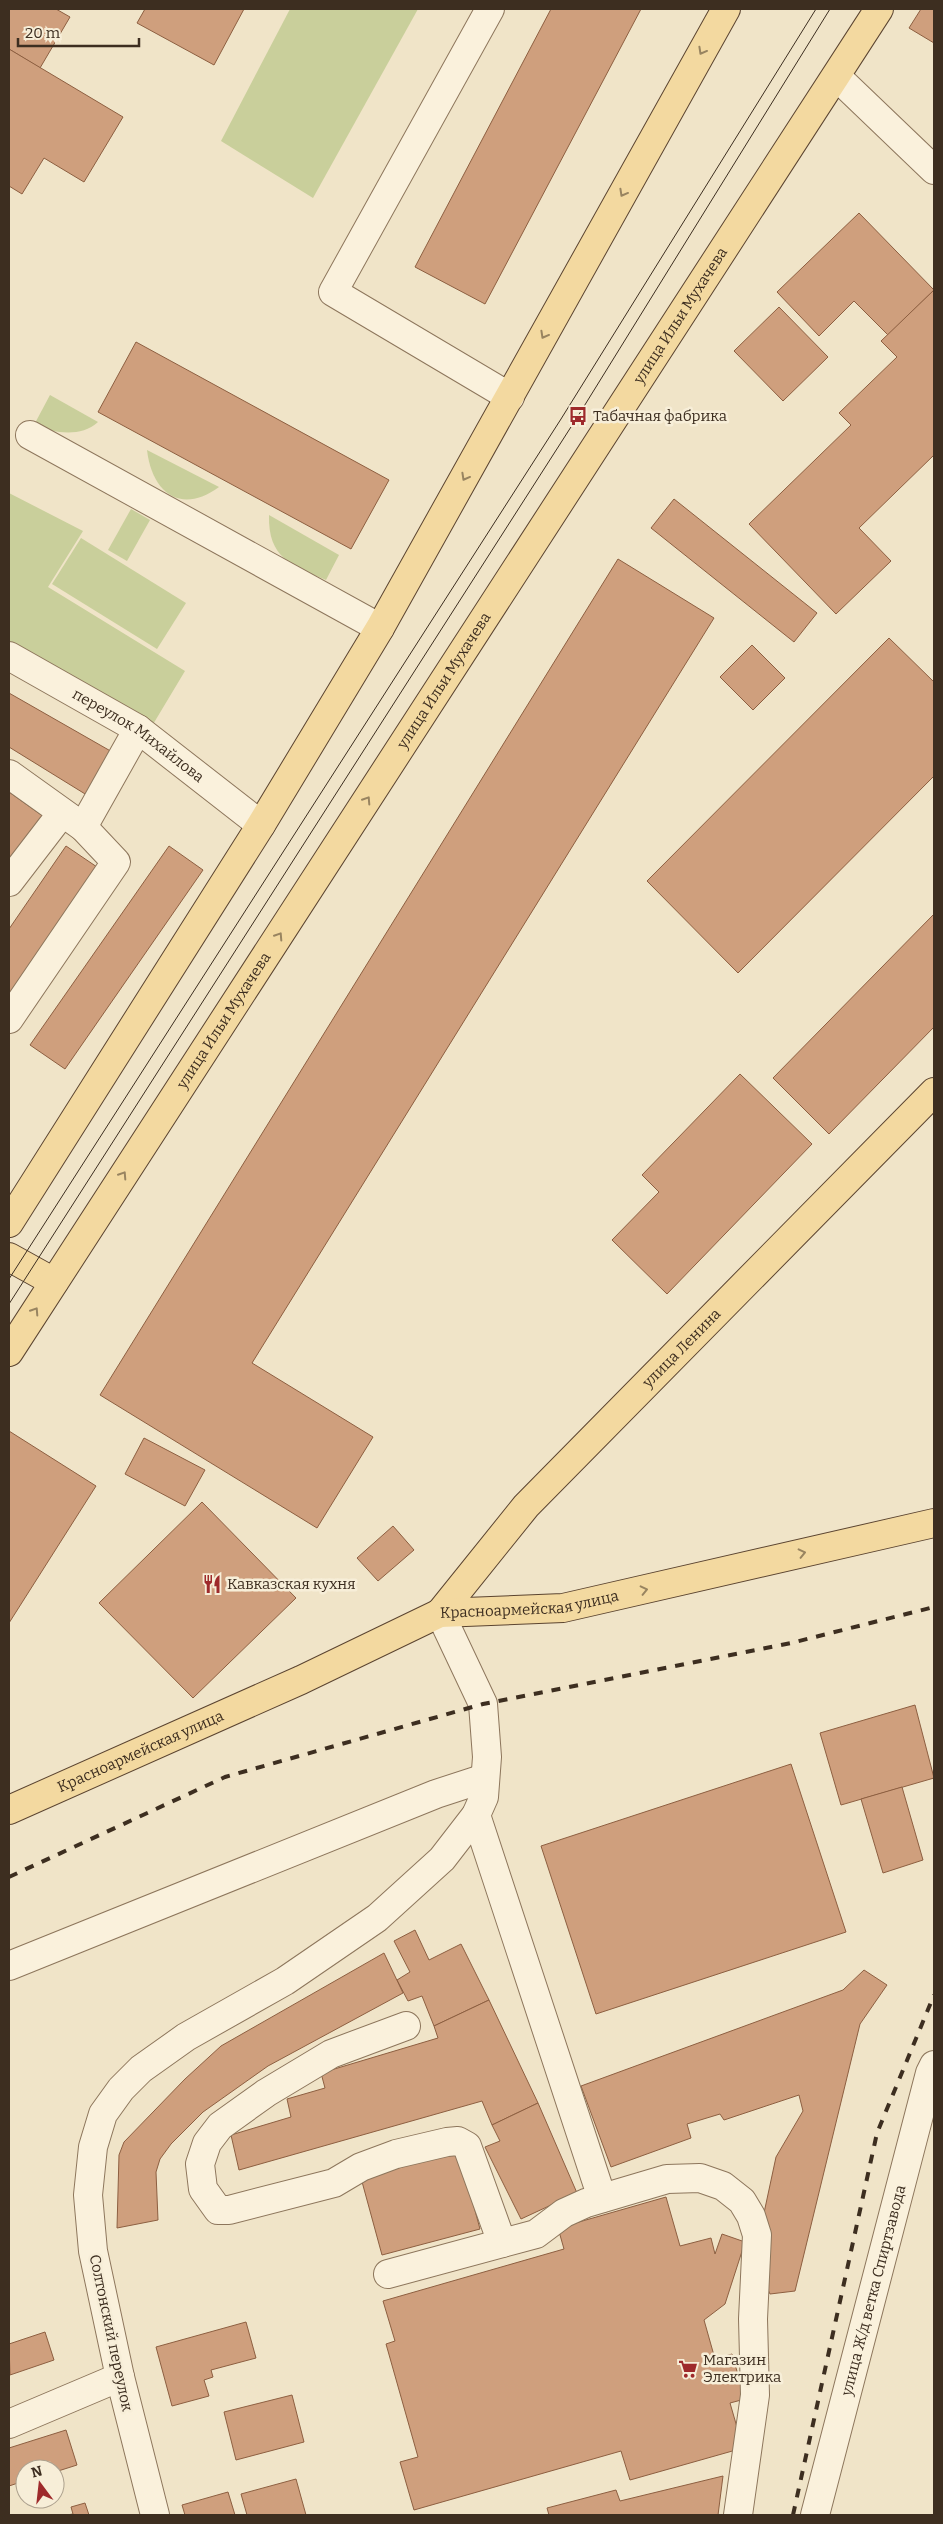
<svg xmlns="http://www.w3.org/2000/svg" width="943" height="2524" viewBox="0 0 943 2524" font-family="Bitter,serif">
<rect width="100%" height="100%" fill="#f0e4c8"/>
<!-- green -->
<g fill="#c9cf9b">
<polygon points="290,9 418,9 313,198 221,141"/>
<path d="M50 395 98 422C80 438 54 433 34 425Z"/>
<path d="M147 450 219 487C181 515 152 493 147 450Z"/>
<polygon points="9,493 83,531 48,587 185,671 149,731 9,646"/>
<polygon points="131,509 150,520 127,561 108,550"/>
<path d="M269 515 339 555 326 580C291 565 268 558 269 515Z"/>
<polygon points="81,538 186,603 157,649 52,584"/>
</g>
<!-- building -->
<g fill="#cf9f7d" stroke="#8d5f41">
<polygon points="9,9 56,9 70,17 40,68 9,49"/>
<polygon points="145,9 244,9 214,65 137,23"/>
<polygon points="551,9 641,9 485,304 415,267"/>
<polygon points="921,9 934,9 934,43 909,28"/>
<polygon points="9,49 123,117 84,182 44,158 22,194 9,186"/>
<polygon points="859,213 934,290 888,335 854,301 819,336 777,292"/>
<polygon points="934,290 934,455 859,528 891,561 836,614 749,524 851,425 839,413 897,357 881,341"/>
<polygon points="779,307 828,357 783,401 734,351"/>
<polygon points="136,342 389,480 351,549 98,412"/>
<polygon points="674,499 817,613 794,642 651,528"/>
<polygon points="618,559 714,618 252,1363 373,1437 317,1528 100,1395"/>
<polygon points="889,638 934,682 934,776 738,973 647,881"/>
<polygon points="752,645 785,678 753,710 720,677"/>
<polygon points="9,693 114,753 90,797 9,747"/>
<polygon points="9,792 47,819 9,872"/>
<polygon points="66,846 97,867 9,994 9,929"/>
<polygon points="169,846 203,870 65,1069 30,1045"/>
<polygon points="934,914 934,1027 829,1134 773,1078"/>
<polygon points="740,1074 812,1144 667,1294 612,1240 659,1192 642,1175"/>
<polygon points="9,1431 96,1486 9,1623"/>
<polygon points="144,1438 205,1470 185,1506 125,1474"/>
<polygon points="202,1502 296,1598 193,1698 99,1603"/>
<polygon points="393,1526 414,1550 378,1581 357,1558"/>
<polygon points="915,1705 934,1778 841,1805 820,1733"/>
<polygon points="791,1764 846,1932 596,2014 541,1846"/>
<polygon points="902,1787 923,1860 883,1873 861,1799"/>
<polygon points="415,1930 429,1960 461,1944 489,2000 434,2026 422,1996 408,2001 397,1980 410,1972 394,1941"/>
<polygon points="384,1953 403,1993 268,2066 203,2112 171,2144 160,2159 156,2172 158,2220 117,2228 119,2155 124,2142 185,2079 221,2046"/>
<polygon points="864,1970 887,1985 860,2024 795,2291 770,2294 762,2276 764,2213 776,2157 803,2111 799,2095 724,2120 720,2114 687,2124 691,2138 611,2167 581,2086 843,1990"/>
<polygon points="489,2000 538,2103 492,2125 482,2101 239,2170 231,2135 291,2117 287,2099 325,2088 321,2073 438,2038 434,2026"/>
<polygon points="538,2103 577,2193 521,2219 485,2147 500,2141 492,2125"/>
<polygon points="459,2151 480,2229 382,2255 361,2178"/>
<polygon points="666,2197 680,2246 711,2238 715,2254 722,2234 745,2242 725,2304 704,2320 715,2359 732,2354 745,2399 730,2403 743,2448 630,2480 621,2451 414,2510 400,2462 418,2457 386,2344 395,2341 383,2301 564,2249 558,2228"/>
<polygon points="246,2322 256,2358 211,2370 213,2377 204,2380 209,2396 172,2406 156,2347"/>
<polygon points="45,2332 54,2360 10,2375 9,2344"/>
<polygon points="292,2395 304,2442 236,2460 224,2412"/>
<polygon points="66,2430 77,2465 55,2472 55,2469 25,2469 25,2494 22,2495 18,2483 9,2486 9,2448"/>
<polygon points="723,2476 718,2515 549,2515 547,2508 616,2490 620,2501"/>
<polygon points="296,2479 306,2515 247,2515 241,2494"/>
<polygon points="228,2492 235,2515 185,2515 182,2505"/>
<polygon points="85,2503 89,2515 67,2515 73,2514 71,2507"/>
</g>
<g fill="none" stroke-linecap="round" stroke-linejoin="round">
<!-- minor casing -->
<g stroke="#8d765c" stroke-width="30">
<g id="minor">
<polyline points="490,9 333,292 510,397"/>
<polyline points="837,77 934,170"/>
<polyline points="30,435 380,628"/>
<path id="s1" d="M9 656 138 729 261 825"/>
<polyline points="9,774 83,827 138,729"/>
<polyline points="9,882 62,813"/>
<polyline points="9,1019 116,862 83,827"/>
<polyline points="476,1815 602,2198"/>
<polyline points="9,1966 436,1794 485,1778"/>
<polyline points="406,2026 331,2054 266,2093 220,2126 207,2143 200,2164 203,2189 218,2210 229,2210 334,2183 361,2167 396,2154 447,2142 458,2141 467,2146 502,2243"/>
<polyline points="388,2274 536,2234 564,2213 586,2203 667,2179 700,2178 723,2186 742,2201 751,2216 757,2235 753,2319 755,2395 738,2515"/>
<polyline points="9,2424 120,2377"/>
<polyline points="155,2515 120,2377 93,2251 88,2195 93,2147 103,2114 121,2089 141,2069 186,2037 285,1981 377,1918 442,1859 476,1815 484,1797 487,1757 483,1704 440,1613"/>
<path id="s2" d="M815 2515 930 2073 934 2065"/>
</g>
</g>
<!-- major casing -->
<g stroke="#5b4430" stroke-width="30">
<g id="major">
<polyline points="9,1223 261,825 380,628 726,9"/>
<polyline points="9,1257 54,1282"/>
<path id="s3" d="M9 1352 879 9"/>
<path id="s4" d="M440 1613 526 1506 934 1092"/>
<path id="s5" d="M9 1810 301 1680 440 1613 563 1608 934 1523"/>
</g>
</g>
<!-- minor -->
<use href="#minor" stroke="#faf1dc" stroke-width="28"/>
<!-- major -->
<use href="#major" stroke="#f3d9a0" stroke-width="28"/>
<!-- tram -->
<g stroke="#3d2e20" stroke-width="1">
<polyline points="9,1279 561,419 816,9"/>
<polyline points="9,1304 578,416 830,9"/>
</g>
<!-- rail -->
<g stroke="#3d2e20" stroke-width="4" stroke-dasharray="9 9" stroke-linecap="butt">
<polyline points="9,1877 225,1777 483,1704 791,1643 934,1607"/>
<polyline points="793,2515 877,2133 934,1995"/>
</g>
</g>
<!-- one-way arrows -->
<defs><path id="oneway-chevron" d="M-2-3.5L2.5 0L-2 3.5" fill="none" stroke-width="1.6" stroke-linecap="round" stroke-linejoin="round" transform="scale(1.25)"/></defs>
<g stroke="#988460">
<use href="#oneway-chevron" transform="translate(702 51) rotate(119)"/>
<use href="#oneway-chevron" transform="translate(623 193) rotate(119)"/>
<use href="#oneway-chevron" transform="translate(544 335) rotate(119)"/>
<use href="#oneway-chevron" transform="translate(465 477) rotate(119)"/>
<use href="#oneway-chevron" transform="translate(367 800) rotate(-57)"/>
<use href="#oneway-chevron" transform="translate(279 936) rotate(-57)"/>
<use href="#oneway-chevron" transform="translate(123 1175) rotate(-57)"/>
<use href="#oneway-chevron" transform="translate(35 1311) rotate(-57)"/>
<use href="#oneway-chevron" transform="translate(802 1553) rotate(-13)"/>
<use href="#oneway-chevron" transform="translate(644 1590) rotate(-13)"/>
</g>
<!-- icons -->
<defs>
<g id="bus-bare" transform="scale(1.5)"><path d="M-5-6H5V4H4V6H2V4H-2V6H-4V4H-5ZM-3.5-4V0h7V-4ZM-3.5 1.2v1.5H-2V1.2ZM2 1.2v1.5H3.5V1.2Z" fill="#9e2a2b" stroke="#f7eed8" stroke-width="2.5" paint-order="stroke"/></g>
<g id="restaurant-bare" transform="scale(1.5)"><path d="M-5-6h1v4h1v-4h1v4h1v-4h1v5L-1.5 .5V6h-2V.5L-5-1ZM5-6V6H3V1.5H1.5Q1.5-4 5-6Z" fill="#9e2a2b" stroke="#f7eed8" stroke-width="2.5" paint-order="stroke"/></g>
<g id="supermarket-bare" transform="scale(1.5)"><path d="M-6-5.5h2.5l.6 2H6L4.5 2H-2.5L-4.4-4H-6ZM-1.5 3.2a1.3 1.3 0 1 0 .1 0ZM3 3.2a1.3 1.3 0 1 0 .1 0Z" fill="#9e2a2b" stroke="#f7eed8" stroke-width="2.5" paint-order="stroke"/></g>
</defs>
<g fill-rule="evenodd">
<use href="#bus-bare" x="578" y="416"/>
<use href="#restaurant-bare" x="212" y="1584"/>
<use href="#supermarket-bare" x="688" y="2369"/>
</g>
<g text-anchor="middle" stroke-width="5" stroke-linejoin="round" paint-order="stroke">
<!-- street labels -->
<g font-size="15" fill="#3d2e20" stroke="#f7eed8">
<text dy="5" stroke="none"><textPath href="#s3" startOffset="1235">улица Ильи Мухачева</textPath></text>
<text dy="5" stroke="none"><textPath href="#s3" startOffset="800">улица Ильи Мухачева</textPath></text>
<text dy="5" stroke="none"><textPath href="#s1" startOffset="152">переулок Михайлова</textPath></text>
<text dy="5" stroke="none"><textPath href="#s3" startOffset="395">улица Ильи Мухачева</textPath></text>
<text dy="5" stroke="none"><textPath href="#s4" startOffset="359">улица Ленина</textPath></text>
<text dy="5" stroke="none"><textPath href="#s5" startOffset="564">Красноармейская улица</textPath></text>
<text dy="5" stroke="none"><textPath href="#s5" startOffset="144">Красноармейская улица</textPath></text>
<text dy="5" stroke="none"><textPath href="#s2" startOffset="232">улица Ж/д ветка Спиртзавода</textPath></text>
<text transform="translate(111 2333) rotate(78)" y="5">Солтонский переулок</text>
</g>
<!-- poi labels -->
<g font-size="15" fill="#3d2e20" stroke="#f7eed8" text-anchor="start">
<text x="593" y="421">Табачная фабрика</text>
<text x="227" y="1589">Кавказская кухня</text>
<text x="703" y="2365">Магазин<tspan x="703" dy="17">Электрика</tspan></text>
</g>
</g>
<!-- border -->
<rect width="943" height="2524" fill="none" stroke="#3d2e20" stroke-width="20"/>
<!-- north arrow -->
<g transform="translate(40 2484) rotate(345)"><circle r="24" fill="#f7eed8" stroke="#ada18e"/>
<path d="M0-4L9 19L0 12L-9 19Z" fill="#9e2a2b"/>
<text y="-8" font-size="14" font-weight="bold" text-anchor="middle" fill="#3d2e20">N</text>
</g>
<!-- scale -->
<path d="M18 38v8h121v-8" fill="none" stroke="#3d2e20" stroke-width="2.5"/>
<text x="25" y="38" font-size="15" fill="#3d2e20" stroke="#f7eed8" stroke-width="4" paint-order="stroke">20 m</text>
</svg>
